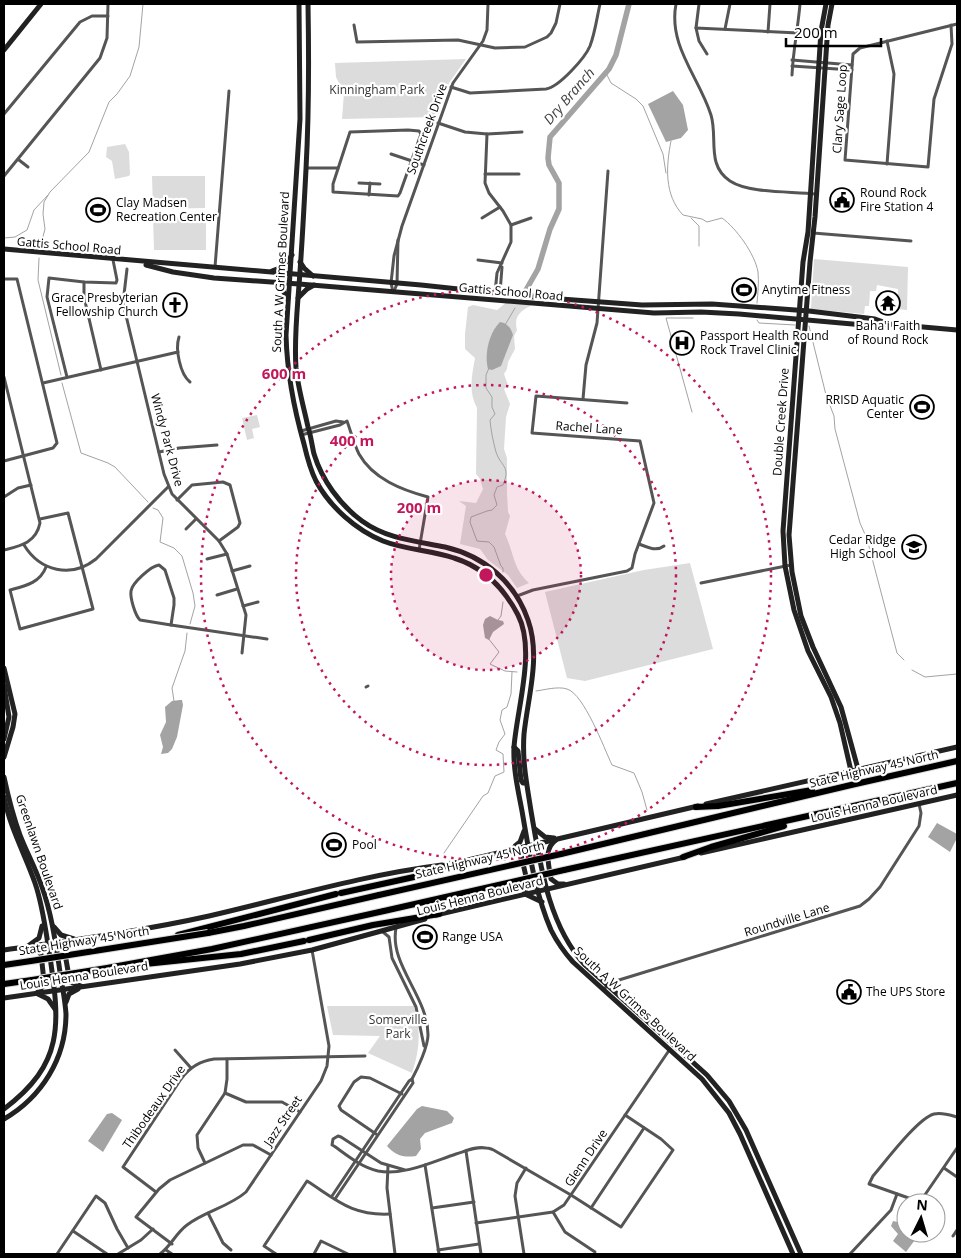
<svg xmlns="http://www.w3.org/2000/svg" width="961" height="1258" viewBox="0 0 961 1258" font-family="'Open Sans',sans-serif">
<rect width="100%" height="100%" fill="#fff"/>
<!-- green -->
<g fill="#dcdcdc">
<polygon points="466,59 449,83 436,117 342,119 344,93 336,77 335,63"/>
<polygon points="125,144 129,152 130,174 129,176 115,179 112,161 106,157 107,147"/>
<polygon points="152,176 205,176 205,208 153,209"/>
<polygon points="206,217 206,250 154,250 153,218"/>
<polygon points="814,259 908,267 907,310 897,309 898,289 877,285 876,291 870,291 869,306 865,306 864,314 811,309"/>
<path d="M508 301 534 304C522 310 513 315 517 330L514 336 515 349 508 362 507 369 504 374 508 385 504 389 510 404 506 417 504 449 507 458V493L508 512 510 516 505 534C514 553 513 569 529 583L517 588 508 575 488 560 480 549 460 544 466 506 459 501 476 503 483 489 480 479 476 474 477 408C468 392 472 375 475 358L465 349V334L468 307 473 305 497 310Z"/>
<polygon points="257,415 260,427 252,429 254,438 247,440 242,418"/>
<polygon points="690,563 713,649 585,681 567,678 545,592 644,570"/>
<path d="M327 1006H414C421 1030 420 1049 412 1073L368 1053 380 1036 333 1035Z"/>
</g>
<!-- water -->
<g fill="#a3a3a3">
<polygon points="673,91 683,105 688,130 681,138 666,142 648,104"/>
<path d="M500 322C507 323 511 328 513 335L501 366 492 370 488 369C484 354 489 333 500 322Z"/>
<polygon points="490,616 498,620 503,621 504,624 493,632 489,640 485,638 483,625 485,619"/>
<polygon points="180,700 182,700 183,705 177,737 172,749 168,753 161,754 163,747 160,735 166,722 165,707 172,701"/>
<polygon points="937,823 957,834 957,838 950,852 928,837"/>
<path d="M422 1106 447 1111 454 1118 452 1123 425 1133 420 1139 421 1149 416 1156C403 1158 395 1155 387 1146L417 1109Z"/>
<polygon points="112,1113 122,1120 103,1152 88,1141 107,1114"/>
<polygon points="893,1221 906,1224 906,1233 920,1233 906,1252 893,1241 898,1234 891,1226"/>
</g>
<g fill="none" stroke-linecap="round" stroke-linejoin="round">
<!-- stream -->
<g stroke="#a3a3a3" stroke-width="1">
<polyline points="606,73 611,83 636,99 643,106 663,154 666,173"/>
<path d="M671 141C666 166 664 195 683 215L702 219 707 222 722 218C736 228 755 254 758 272 759 282 758 293 757 303"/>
<polyline points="691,218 699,226 699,246"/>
<polyline points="4,238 15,237 27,230 34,210 48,195"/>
<polyline points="40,248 45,229 43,214 44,202 50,192 89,152 109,102 117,94 130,76 139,47 143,4"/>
<polyline points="39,258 38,280 61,375"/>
<polyline points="757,320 759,323 795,325"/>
<polyline points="505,325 515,308"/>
<polyline points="809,326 826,395 834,416 835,429 860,523 867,539 897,653 904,660"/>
<path d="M489 368 486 375V388L492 397V407L495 414 490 420C491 431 493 441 496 452 501 467 511 466 503 485L497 487 494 495 497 505 492 510 487 511 471 517 470 522 477 541 489 542 494 547 501 566 503 568V572"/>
<polyline points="62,383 81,453 108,463 115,467 148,502"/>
<polyline points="692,412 666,318 693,318"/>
<polyline points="153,508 158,510 163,518 160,542 174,548 182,556 193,593 195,606 190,624"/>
<polyline points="498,620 501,616 503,602"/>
<polyline points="488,638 499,652 490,664 492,665 505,671 517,672"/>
<polyline points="912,670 925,677 957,674"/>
<path d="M536 691C544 690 558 686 567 689 584 694 604 748 612 765L634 773 642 792 647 810"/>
<polyline points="174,701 172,688 185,651 187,633"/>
<polyline points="444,853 483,796 488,793 495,776 504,772 503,754 496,750 499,742 505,734 500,720 502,710 507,707 511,694 512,672"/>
</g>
<!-- river -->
<polyline stroke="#a3a3a3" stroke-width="5.5" points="526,290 538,269 550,229 559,209 559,183 549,165 548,158 550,137 609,69 616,55 629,4"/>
<!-- highway casing -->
<g stroke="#dbdbdb" stroke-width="8">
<g id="highway">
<polyline points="696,807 718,806 812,790"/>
<polyline points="561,854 851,785 957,761"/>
<polyline points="683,857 711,847 784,826"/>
<polyline points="564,870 957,783"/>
<polyline points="341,893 414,877 454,863"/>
<polyline points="208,933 244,926 379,895"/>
<polyline points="178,935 336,894"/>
<polyline points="309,940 373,925 439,914"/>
<polyline points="145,964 241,954 304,941"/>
<polyline points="4,965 31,961"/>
<polyline points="107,968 212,949 384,911"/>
<polyline points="4,984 32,980"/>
</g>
</g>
<!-- street -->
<g stroke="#555" stroke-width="3">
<path d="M676 4C668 46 699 77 711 115 718 138 706 165 730 181 750 194 792 191 816 194"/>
<polyline points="354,25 357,42 458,40 495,48 525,47 547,37 551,33 556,23 560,4"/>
<polyline points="951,25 952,44 934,99 928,167 845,160 853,54 860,48 957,24"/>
<polyline points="696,28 699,4"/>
<polyline points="725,29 730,4"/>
<polyline points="768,32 770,4"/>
<polyline points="707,54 699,41 696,28 798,33"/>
<polyline points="792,60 852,65"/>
<polyline points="792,66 852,70"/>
<path d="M792 75C793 51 798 28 800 4"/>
<path d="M451 87 470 93 546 89C559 87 585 58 590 46 595 33 597 17 600 4"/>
<polyline points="4,114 80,22 92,16 108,16"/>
<polyline points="438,123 465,132 487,134 522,132"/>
<polygon points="408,130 419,131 421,134 400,193 398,196 333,192 333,184 350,132"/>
<polyline points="487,134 485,183 489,193 503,211 511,225 511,242 497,273 495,293"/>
<polyline points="391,154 424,165"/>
<polyline points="19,160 28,167"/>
<polyline points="887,164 894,74 887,41"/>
<polyline points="306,168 338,168"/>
<polyline points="485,174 519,174"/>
<polyline points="4,176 100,58 107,38 108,4"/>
<polyline points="359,183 380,184"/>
<polyline points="369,195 370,183"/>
<polyline points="482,218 500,207"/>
<polyline points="511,225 531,218"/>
<polyline points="813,233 911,241"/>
<polyline points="478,260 502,263"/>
<polyline points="215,267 229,91"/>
<polyline points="127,269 123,303 164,474 172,494 219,541 227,554 246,615 242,653"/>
<polyline points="4,279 17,279 57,443 53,448 4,461"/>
<polyline points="84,282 84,297 101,370"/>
<polyline points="394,291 397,284 398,240"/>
<polyline points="393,292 391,283 394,256 402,226 453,83 483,41 487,30 488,4"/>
<polyline points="500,293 502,267"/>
<path d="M179 337C175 349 180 374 190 382"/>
<path d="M4 377 40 523C36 543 20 546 4 550"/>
<polyline points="67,377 47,297 49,278 84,282 116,283 117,280 113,260"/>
<polyline points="43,383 178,352"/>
<polyline points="583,399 586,365 597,323 608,171"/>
<polyline points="301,431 336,421 343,422"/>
<path d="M301 435 340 425 347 421C351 432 354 444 359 454 373 479 402 490 428 497L419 550"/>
<polyline points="159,452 179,448 217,445"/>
<polyline points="4,497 18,488 31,485"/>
<polyline points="177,500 192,485 223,482 230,485 240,523 238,527 219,541"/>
<path d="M40 519 68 513 93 609 20 629 10 590C25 586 40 583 46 567"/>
<polyline points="186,529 196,519"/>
<path d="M639 544C647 547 656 552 664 546"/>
<path d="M24 545C40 571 71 579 96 559L168 487"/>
<polyline points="207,559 227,554"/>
<path d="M159 565 165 570 174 598V605L171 625 140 620C135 615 130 598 131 591 132 583 151 566 159 565Z"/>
<polyline points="232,571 250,566"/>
<polyline points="701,583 791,565"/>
<polyline points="217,595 237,589"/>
<polyline points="517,596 533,590 627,571 632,568 635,554 654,503 640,441 532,433 536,396 627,403"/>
<polyline points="243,606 258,602"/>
<polyline points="171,625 267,639"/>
<polyline points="366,687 368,686"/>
<polyline points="383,932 389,937 392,958 416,1007 424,1046"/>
<polyline points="604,990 607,985 619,980 860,906 869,899 880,887 919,826 921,813 919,804"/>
<polyline points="175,1050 191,1068"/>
<polyline points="225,1093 246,1102 282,1102 300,1112"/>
<path d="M957 1117C950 1115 942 1112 934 1114 918 1118 885 1162 873 1176L869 1184 920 1202 957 1148"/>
<polyline points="376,1134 341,1110 339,1106 354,1082 361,1077 370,1078 402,1094"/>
<polyline points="466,1151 481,1254"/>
<polyline points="205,1163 198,1148 197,1135 225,1093 227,1079 227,1059"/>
<polyline points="425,1165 439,1254"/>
<polyline points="388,1166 387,1188 395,1254"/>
<polyline points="944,1168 957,1177"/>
<path d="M405 1170 381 1163 341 1137 338 1136 333 1139 332 1145 334 1146C348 1156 361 1167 378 1171 403 1176 432 1162 456 1154 466 1151 476 1146 486 1148 490 1148 494 1150 497 1152L571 1195 621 1227 673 1150 661 1139 625 1115"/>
<path d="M156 1192 123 1167 181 1079C189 1068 200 1061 214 1059L365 1056"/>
<polyline points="332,1196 409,1081 412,1079"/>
<path d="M335 1199 413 1083 412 1079C418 1068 428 1046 428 1035 428 996 389 965 396 928"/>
<polyline points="432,1208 474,1202"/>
<polyline points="591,1208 644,1128"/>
<polyline points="553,1212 565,1232 595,1252"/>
<polyline points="208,1213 223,1243 231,1250"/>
<polyline points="476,1223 553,1212 564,1205 670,1049"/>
<polyline points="73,1231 107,1254"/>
<polyline points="953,1236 957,1230"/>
<polyline points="172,1244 136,1217 159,1189 170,1180 243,1145 253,1145 271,1155"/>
<polyline points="166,1250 172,1254"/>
<polyline points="438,1250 479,1244"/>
<polyline points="57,1254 96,1196 105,1203 117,1229 128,1248"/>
<polyline points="118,1254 141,1240 153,1229"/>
<path d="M160 1254C171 1246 176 1233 187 1225 205 1211 229 1207 246 1192L321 1081 327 1066 329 1046 312 950"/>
<path d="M276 1254 264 1246 307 1181C337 1200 352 1216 390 1214"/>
<polyline points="314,1254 321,1241 348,1254"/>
<polyline points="524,1254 515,1196 517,1183 526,1168"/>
<polyline points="850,1254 891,1210 897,1194"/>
</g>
<!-- secondary -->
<g stroke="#222" stroke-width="5">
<path d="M299 4 300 119 286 335C287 372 294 409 304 444 307 457 310 469 316 481 330 507 356 530 383 541 406 550 431 550 454 558 483 567 504 588 518 615 536 650 517 708 514 747 513 768 518 790 522 811 529 851 535 893 551 930 557 942 564 952 573 962L702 1079 729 1113 740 1134 793 1254"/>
<path d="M308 4C309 59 309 114 306 169 304 208 302 247 299 285 297 313 294 340 296 368 298 388 304 408 308 427 311 436 312 446 314 454 322 480 340 505 362 521 387 539 415 541 445 547 484 556 515 582 528 620 541 657 528 696 524 734 522 761 527 785 531 811 540 863 548 925 585 965L707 1075 729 1101 746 1130 801 1254"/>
<polyline points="826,4 821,31 808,232 803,262 783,531 785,566 794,610 808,651 831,697 840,723 851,771"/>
<polyline points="832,4 828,25 815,217 810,262 789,535 792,572 801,616 813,647 841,707 858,769"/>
<polyline points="4,50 41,4"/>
<polyline points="4,249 421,285 534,297 642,305 712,304 809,311 875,319 889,324"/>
<polyline points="300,262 304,268 313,276"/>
<polyline points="146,265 173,272 214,278 299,284 654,313 701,312 739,314 875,326 889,324 957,330"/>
<polyline points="272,271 282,267 292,255"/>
<polyline points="277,283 288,298"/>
<polyline points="298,298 307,289 314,285"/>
<polyline points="4,668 15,714 13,727 4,757"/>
<polyline points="4,686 9,717 4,739"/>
<polyline points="514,747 518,751 521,780 523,783 526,783"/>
<path d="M4 777C8 796 13 816 20 835 27 853 36 869 42 887 51 912 55 939 59 965 61 981 65 998 66 1014 66 1058 42 1097 4 1119"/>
<path d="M4 797C10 828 25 854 35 883 43 906 46 933 50 957 60 1025 64 1064 4 1109"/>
<polyline points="706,804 957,747"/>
<polyline points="535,829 545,837 554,838"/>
<path d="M556 840C543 849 549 865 551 879L558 884H564"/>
<polyline points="515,846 520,842 524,831"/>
<polyline points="508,851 518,852 521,855 528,885 524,894"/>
<polyline points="701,853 957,795"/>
<polyline points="451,864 698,806"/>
<polyline points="525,894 542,902"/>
<polyline points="436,915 685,857"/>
<polyline points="54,927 61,935 74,939"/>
<polyline points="76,940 66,949 65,954 70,982 81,986"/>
<polyline points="28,946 39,938 42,926"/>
<polyline points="28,948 37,950 41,954 44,981 43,986 37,993"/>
<path d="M4 950C72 940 142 931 209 916 287 898 363 875 442 865"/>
<polyline points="38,994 48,999 55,1009"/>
<polyline points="4,998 240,964 312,950 425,919"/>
<polyline points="66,1002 69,994 78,989"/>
</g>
<!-- highway -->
<use href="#highway" stroke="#000" stroke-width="6"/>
<!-- highway-bridge casing -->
<g stroke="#dbdbdb" stroke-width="8" stroke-linecap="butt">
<g id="highway-bridge">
<polyline points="379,895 561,854"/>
<polyline points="384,911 564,870"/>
<polyline points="31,961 208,933"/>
<polyline points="32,980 107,968"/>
</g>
</g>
<!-- highway-bridge -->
<use href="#highway-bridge" stroke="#000" stroke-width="6"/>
</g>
<!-- distance rings -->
<circle cx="486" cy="575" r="95" fill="#c2185b" fill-opacity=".12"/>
<g fill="none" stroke="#c2185b" stroke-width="2.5" stroke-dasharray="2.5 5">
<circle cx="486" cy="575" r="95"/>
<circle cx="486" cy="575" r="190"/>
<circle cx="486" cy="575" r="285"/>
</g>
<!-- icons -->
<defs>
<g id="civic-ring" transform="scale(1.25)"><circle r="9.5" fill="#fff" stroke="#000" stroke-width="1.5"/><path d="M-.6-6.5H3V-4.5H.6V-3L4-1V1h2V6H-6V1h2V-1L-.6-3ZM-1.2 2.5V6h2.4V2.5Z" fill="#000"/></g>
<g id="stadium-ring" transform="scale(1.25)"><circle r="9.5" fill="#fff" stroke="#000" stroke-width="1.5"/><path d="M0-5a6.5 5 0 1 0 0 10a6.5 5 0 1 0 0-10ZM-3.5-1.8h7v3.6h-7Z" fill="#000"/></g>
<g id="temple-ring" transform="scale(1.25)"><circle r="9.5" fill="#fff" stroke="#000" stroke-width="1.5"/><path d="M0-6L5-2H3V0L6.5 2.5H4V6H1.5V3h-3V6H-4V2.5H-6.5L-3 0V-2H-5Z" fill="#000"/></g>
<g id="church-ring" transform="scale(1.25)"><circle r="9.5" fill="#fff" stroke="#000" stroke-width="1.5"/><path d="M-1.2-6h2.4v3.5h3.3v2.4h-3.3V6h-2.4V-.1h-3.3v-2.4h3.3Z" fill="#000"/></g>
<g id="hospital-ring" transform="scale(1.25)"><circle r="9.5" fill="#fff" stroke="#000" stroke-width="1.5"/><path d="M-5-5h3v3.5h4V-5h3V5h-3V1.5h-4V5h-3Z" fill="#000"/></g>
<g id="school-ring" transform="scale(1.25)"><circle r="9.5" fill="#fff" stroke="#000" stroke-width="1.5"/><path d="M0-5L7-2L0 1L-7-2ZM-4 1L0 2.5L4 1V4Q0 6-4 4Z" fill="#000"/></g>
</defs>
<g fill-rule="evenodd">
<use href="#civic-ring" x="842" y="200"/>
<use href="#stadium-ring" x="98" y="210"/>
<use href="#stadium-ring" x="744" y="290"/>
<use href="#temple-ring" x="888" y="303"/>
<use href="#church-ring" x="175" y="305"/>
<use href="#hospital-ring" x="682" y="343"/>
<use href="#stadium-ring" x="922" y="407"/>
<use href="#school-ring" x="914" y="547"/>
<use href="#stadium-ring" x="334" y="845"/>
<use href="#stadium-ring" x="425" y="937"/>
<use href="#civic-ring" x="849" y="992"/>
</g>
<g text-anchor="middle" stroke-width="4.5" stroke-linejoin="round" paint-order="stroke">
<!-- park labels -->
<g font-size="12" fill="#333" stroke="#fff">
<text x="377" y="94">Kinningham Park</text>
<text x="398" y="1024">Somerville<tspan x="398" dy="14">Park</tspan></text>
</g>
<!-- street labels -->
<g font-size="12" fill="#000" stroke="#fff">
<text transform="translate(840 109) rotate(-86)" y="4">Clary Sage Loop</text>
<text transform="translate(427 129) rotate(-70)" y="4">Southcreek Drive</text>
<text transform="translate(69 246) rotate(5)" y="4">Gattis School Road</text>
<text transform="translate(281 272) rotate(-87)" y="4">South A W Grimes Boulevard</text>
<text transform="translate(511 292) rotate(5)" y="4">Gattis School Road</text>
<text transform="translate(781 422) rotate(-86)" y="4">Double Creek Drive</text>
<text transform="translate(589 428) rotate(4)" y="4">Rachel Lane</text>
<text transform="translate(167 440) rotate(75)" y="4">Windy Park Drive</text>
<text transform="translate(874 769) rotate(-13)" y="4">State Highway 45 North</text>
<text transform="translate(874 804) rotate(-13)" y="4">Louis Henna Boulevard</text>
<text transform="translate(39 852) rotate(71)" y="4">Greenlawn Boulevard</text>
<text transform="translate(480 860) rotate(-13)" y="4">State Highway 45 North</text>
<text transform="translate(480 896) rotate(-14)" y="4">Louis Henna Boulevard</text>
<text transform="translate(787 920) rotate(-17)" y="4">Roundville Lane</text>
<text transform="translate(84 941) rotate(-9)" y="4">State Highway 45 North</text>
<text transform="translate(84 976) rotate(-9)" y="4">Louis Henna Boulevard</text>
<text transform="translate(635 1004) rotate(43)" y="4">South A W Grimes Boulevard</text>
<text transform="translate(154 1107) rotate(-55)" y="4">Thibodeaux Drive</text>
<text transform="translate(283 1121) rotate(-56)" y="4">Jazz Street</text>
<text transform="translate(586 1158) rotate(-56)" y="4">Glenn Drive</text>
</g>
<!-- poi labels -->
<g font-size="12" fill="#000" stroke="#fff" text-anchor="start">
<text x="860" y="197">Round Rock<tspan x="860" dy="14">Fire Station 4</tspan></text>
<text x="116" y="207">Clay Madsen<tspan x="116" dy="14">Recreation Center</tspan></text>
<text x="762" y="294">Anytime Fitness</text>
<text x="158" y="302" text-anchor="end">Grace Presbyterian<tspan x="158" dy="14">Fellowship Church</tspan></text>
<text x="888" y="330" text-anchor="middle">Baha'i Faith<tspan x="888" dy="14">of Round Rock</tspan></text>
<text x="700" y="340">Passport Health Round<tspan x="700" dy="14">Rock Travel Clinic</tspan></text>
<text x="904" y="404" text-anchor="end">RRISD Aquatic<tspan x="904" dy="14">Center</tspan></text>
<text x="896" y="544" text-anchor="end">Cedar Ridge<tspan x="896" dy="14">High School</tspan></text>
<text x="352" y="849">Pool</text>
<text x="442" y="941">Range USA</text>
<text x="866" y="996">The UPS Store</text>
</g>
<!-- water labels -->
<g font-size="14" font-style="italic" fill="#444" stroke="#fff">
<text transform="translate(569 96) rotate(-49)" y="5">Dry Branch</text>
</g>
</g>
<circle cx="486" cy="575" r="8" fill="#c2185b" stroke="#fff" stroke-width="2.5"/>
<g font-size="15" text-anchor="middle" font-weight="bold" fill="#c2185b" stroke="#fff" stroke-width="4.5" stroke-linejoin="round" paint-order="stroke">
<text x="284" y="379">600 m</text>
<text x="352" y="446">400 m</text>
<text x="419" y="513">200 m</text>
</g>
<!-- border -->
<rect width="961" height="1258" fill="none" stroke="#000000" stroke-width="10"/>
<!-- north arrow -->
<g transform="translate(921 1218) rotate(5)"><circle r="24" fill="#ffffff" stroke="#999999"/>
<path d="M0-4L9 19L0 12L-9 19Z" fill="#000000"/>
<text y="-8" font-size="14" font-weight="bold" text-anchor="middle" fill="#000000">N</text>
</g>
<!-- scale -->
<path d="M786 38v8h95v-8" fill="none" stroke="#000000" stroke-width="2.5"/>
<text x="794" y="38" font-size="15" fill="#000000" stroke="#ffffff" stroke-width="4" paint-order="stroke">200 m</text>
</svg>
